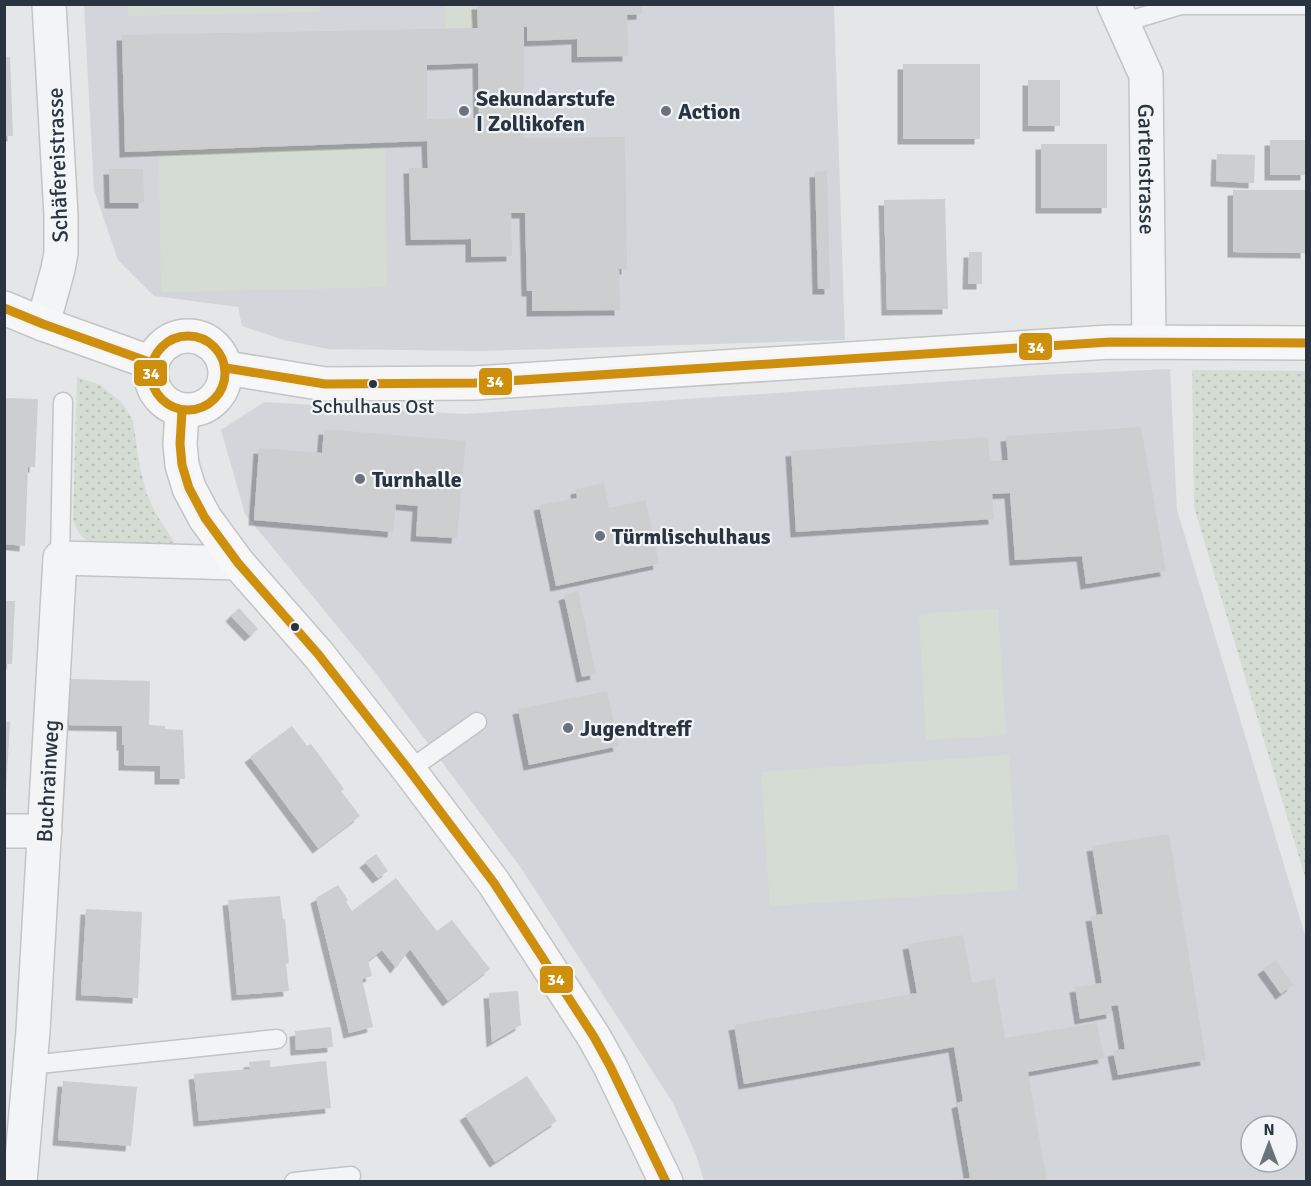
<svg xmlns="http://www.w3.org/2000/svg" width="1311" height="1186" viewBox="0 0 1311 1186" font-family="Signika,sans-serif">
<defs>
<pattern id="grass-dots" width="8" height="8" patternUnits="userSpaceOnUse" patternTransform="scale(1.5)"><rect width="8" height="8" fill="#d5dcd4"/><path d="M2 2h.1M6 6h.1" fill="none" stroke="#b7bdb7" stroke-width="1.8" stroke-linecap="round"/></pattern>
<filter id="shadow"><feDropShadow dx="-5.5" dy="5.5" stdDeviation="0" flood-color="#0004"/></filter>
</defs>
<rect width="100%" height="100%" fill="#e4e6e8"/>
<!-- built -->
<g fill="#d2d6db" fill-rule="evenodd">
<polygon points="84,5 834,5 845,340 481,351 328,349 284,340 242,326 238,307 154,296 118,260 94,190"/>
<path d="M1170 369 1177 510 1306 938V1181H704L696 1155 673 1103 521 868 374 671 245 514 221 430 264 402 464 414 1042 375ZM1251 1126H1287V1162H1251Z"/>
</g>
<!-- grass -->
<g fill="url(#grass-dots)">
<polygon points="1192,370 1306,371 1306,880 1194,507"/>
<path d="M77 377 100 385 120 401 127 410 133 421 140 468 146 492 155 512 174 542 171 547 91 544C82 538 76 530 73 519Z"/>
</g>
<!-- garden -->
<g fill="#d5dcd4">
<polygon points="128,5 128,4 320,5 319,12 128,16"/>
<polygon points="445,5 477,5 478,28 446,28"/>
<polygon points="385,147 387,287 161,292 159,151"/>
<polygon points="998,609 1006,735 926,740 919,614"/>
<polygon points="1009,755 1018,890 770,906 761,772"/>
</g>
<!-- building -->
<g fill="#ccced0" fill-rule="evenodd" filter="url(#shadow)">
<path d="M477 4H642V14L627 15 628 56 577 57V39L527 41V27H524V138L625 137 627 269H619L620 310 532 311V291H527L525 213H511L512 256 471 257V239L411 240 409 168H428L427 141 125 152 122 35 478 28ZM478 63 479 118 427 119V65Z"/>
<polygon points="4,57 10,57 13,136 4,136"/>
<rect x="903" y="64" width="77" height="75"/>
<rect x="1028" y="80" width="32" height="46"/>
<rect x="1270" y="140" width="36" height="35"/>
<rect x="1041" y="144" width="66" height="64"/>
<polygon points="1217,154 1255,155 1254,183 1216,181"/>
<polygon points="109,169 143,169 144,203 110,203"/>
<polygon points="827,171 830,289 818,289 815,172"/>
<polygon points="1233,190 1306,190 1306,253 1233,252"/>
<polygon points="945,199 948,309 887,310 884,200"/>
<polygon points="969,252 982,252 982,284 968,284"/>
<polygon points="4,398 38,399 35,467 28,467 25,546 4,544"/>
<polygon points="1141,427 1166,571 1086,584 1082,556 1015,560 1010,493 992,494 994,519 796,532 791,451 988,437 990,461 1008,460 1006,436"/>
<polygon points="324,429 466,441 457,538 416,536 418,506 396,504 393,532 254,520 259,448 322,453"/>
<polygon points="604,483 609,508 646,500 659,564 556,586 539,505 577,498 576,489"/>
<polygon points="578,591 596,674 582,677 564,595"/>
<polygon points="4,601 15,601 12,664 4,664"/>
<polygon points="239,608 258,629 250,636 231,616"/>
<polygon points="71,679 150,681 149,725 165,726 165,729 183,730 185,779 160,779 160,766 124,765 124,745 122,745 122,726 69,725"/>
<polygon points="607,691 619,746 529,765 518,709"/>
<polygon points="4,722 10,722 6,792 4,792"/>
<polygon points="292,726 307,746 311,744 344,789 341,791 360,816 318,848 250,757"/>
<polygon points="1169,834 1206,1060 1118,1075 1113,1051 1125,1049 1118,1005 1111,1006 1112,1013 1080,1019 1075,987 1102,983 1091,916 1103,914 1092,846"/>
<polygon points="376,854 388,871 378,878 365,862"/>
<polygon points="396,878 437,931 452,920 490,969 448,1001 410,949 396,968 382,950 368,961 372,976 362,979 373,1027 349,1033 316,898 338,885 348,900 346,902 352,911"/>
<polygon points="280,896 283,919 285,919 289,963 286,964 289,991 237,995 228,900"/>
<polygon points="86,909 142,912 138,998 81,995"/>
<polygon points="963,935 972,983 995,979 1005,1038 1097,1023 1104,1058 1028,1072 1047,1182 956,1182 956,1180 970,1178 957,1103 963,1101 954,1047 744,1084 734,1025 917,993 908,944"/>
<polygon points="1276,960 1293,985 1281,994 1263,969"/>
<polygon points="518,991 521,1025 492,1042 489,993"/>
<polygon points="331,1027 333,1047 296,1050 295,1031"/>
<polygon points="270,1060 270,1067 326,1061 331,1108 199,1121 194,1074 250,1069 249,1062"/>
<polygon points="527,1076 557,1121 495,1162 465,1115"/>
<polygon points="63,1081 137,1087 131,1146 58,1140"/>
</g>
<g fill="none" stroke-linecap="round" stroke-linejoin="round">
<!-- lane casing -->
<g stroke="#c2c4c6" stroke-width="21">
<g id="lane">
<polyline points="1122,23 1181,5 1306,5"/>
<polyline points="60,558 63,402"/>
<polyline points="409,770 477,722"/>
<polyline points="30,1065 277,1039"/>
<polyline points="294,1182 351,1176"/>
</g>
</g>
<!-- street casing -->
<g stroke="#c2c4c6" stroke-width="36">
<g id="street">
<path id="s1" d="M1114 4 1146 75 1149 342"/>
<polyline points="43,324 58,269 61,253 61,215 49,4"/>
<polyline points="4,831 45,831"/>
<path id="s2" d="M20 1182 33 1031 60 558 238 563"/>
</g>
</g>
<!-- secondary casing -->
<g stroke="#c2c4c6" stroke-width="36">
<g id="secondary">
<polyline points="4,308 43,324 152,363"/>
<circle cx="188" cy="373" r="37"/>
<polyline points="226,368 325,384 475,383 1110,342 1306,343"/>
<polyline points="182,411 180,444 182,465 189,488 205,518 238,563 318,654 409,770 494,883 594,1037 610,1066 666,1182"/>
</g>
</g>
<!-- lane -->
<use href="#lane" stroke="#f3f4f5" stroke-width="18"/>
<!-- street -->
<use href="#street" stroke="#f3f4f5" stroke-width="33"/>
<!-- secondary -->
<use href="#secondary" stroke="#f7f7f7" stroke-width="33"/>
<!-- bus-1 casing -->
<g stroke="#f2f4f7" stroke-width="14">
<g id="bus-1">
<polyline points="4,308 43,324 152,363"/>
<circle cx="188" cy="373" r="37"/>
<polyline points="226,368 325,384 475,383 1110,342 1306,343"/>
<polyline points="182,411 180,444 182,465 189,488 205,518 238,563 318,654 409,770 494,883 594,1037 610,1066 666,1182"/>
</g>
</g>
<!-- bus-1 -->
<use href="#bus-1" stroke="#ce8f0d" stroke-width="9"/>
</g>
<!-- markers -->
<g fill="#6b727b" stroke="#f2f4f7" stroke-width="2">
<circle cx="464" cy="111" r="6"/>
<circle cx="666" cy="111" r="6"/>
<circle cx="360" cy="479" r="6"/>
<circle cx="600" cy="536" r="6"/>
<circle cx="568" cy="728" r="6"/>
</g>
<g fill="#2a3441" stroke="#f2f4f7" stroke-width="2">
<circle cx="373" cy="384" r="5"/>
<circle cx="295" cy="627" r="5"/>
</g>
<g text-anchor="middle" stroke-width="4.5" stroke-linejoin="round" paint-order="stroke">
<!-- bus labels -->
<g font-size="20" fill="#2a3441" stroke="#f2f4f7">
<text x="373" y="413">Schulhaus Ost</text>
</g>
<!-- poi labels -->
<g font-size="22" font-weight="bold" fill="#2a3441" stroke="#f2f4f7" text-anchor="start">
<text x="476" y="106">Sekundarstufe<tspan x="476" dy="25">I Zollikofen</tspan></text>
<text x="678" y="119">Action</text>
<text x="372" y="487">Turnhalle</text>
<text x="612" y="544">Türmlischulhaus</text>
<text x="580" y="736">Jugendtreff</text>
</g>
<!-- street labels -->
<g font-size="22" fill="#2a3441" stroke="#f2f4f7">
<text transform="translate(57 165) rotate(-92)" y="8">Schäfereistrasse</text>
<text dy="8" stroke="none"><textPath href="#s1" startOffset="172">Gartenstrasse</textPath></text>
<text dy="8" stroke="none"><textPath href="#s2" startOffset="402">Buchrainweg</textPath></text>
</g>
</g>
<g stroke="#f2f4f7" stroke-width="2">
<rect x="1018" y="332" width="35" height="29" rx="6" fill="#ce8f0d"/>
<rect x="133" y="359" width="35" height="28" rx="6" fill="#ce8f0d"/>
<rect x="478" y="367" width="35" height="29" rx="6" fill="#ce8f0d"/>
<rect x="539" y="965" width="35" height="29" rx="6" fill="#ce8f0d"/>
</g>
<g font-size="16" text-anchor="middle" font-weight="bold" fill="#fff">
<text x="1036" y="353">34</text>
<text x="151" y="379">34</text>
<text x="495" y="387">34</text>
<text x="556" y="985">34</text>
</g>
<!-- border -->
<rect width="1311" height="1186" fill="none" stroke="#2a3441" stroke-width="12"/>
<!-- north arrow -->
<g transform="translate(1269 1144)"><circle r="28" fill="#f2f4f7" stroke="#a2a7ae" stroke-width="1.5"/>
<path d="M0-4.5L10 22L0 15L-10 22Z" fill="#6b727b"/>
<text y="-9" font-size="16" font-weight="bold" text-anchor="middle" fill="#2a3441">N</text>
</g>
</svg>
